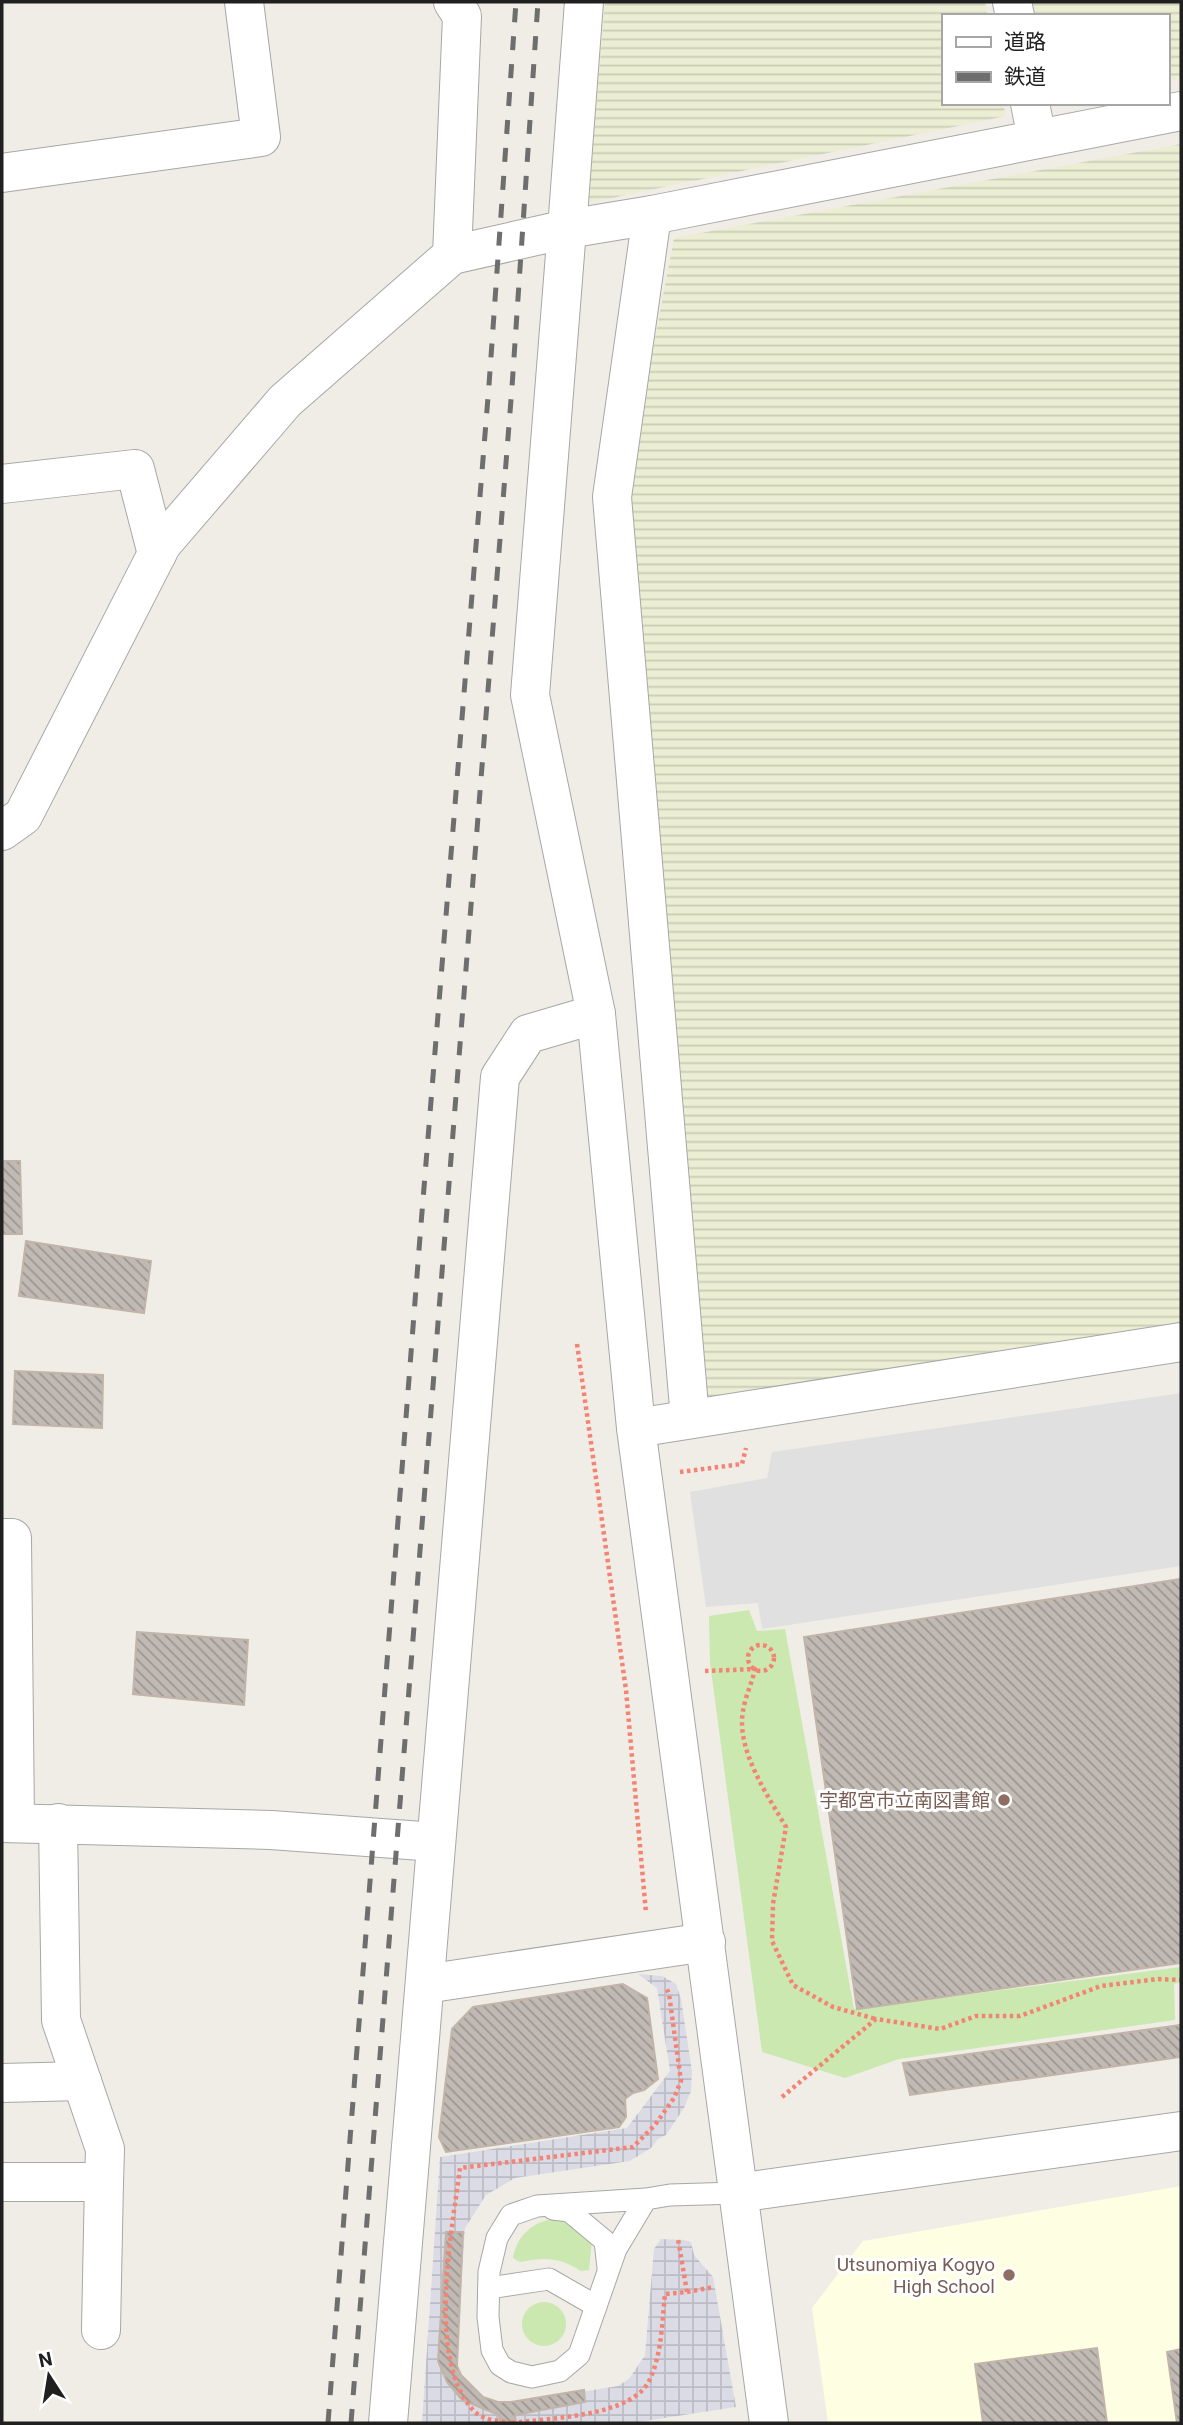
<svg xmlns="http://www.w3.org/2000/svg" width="1183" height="2425" viewBox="0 0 1183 2425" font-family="Roboto,'Noto Sans JP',sans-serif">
<defs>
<pattern id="farmland-rules" width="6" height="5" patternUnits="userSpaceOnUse" patternTransform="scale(1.75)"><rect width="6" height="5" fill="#ebeed3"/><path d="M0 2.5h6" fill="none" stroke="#c9ccb5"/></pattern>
<pattern id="plaza-grid" width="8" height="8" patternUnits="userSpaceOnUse" patternTransform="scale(1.75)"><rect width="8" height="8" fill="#dbdbe6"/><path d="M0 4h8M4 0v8" fill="none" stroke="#bcbcc5"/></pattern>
<pattern id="building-back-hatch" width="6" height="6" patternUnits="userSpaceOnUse" patternTransform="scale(1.75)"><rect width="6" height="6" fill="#c1b9b3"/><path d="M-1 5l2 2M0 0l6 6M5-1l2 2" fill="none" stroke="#9c9691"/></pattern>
</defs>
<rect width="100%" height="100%" fill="#f0ede7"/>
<!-- education -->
<polygon fill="#fdfee2" points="1181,2186 1181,2423 828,2423 812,2308 863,2241"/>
<!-- farmland -->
<g fill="url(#farmland-rules)">
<polygon points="605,2 985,2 988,16 943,16 943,103 1003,103 1006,116 588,203"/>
<polygon points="1031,2 1181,2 1181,78 1167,81 1167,16 1033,16"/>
<polygon points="1181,144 1181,1330 696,1410 625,497 674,238"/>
</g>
<!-- grass -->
<g fill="#cae8af">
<polygon points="749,1610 757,1631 785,1629 854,2009 1181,1967 1181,1982 1174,1984 1175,2020 899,2059 845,2078 762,2052 710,1663 709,1616"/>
<path d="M559 2218 573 2222 592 2240 589 2270 581 2271C560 2257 544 2257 520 2262L513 2258C517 2234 535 2220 559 2218Z"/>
<circle cx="544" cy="2324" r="22"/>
</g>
<!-- parking -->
<polygon fill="#e0e0e0" points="1181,1393 1181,1566 762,1629 758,1603 706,1607 690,1492 767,1478 772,1452"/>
<!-- plaza -->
<polygon fill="url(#plaza-grid)" points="638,1974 662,1976 676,1984 681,1999 692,2071 691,2091 684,2108 666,2135 658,2139 651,2148 630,2161 515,2178 486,2195 465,2228 456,2365 461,2378 479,2398 507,2404 618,2386 629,2379 645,2355 654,2249 661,2239 684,2240 691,2242 694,2255 713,2277 736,2407 632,2423 422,2423 440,2157 627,2128 670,2071 657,1988"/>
<!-- building -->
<g fill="url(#building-back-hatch)" stroke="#c1b4a9" stroke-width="2">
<polygon points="2,1161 20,1161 22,1234 2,1234"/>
<polygon points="26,1241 151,1261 144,1313 19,1296"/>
<polygon points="15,1371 103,1375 102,1428 13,1424"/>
<polygon points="1181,1579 1181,1963 857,2009 804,1637"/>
<polygon points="137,1632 248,1640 244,1705 133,1694"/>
<polygon points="623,1984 647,1998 658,2079 644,2090 633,2093 625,2099 626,2117 619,2127 446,2152 439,2137 452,2029 473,2007"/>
<polygon points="1181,2025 1181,2057 910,2095 903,2063"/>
<polygon points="446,2232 463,2232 457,2366 461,2375 483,2397 498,2402 511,2402 584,2390 585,2402 515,2415 516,2423 500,2423 499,2415 462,2400 447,2382 438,2361"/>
<polygon points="1097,2348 1107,2423 983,2423 975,2364"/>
<polygon points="1181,2349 1181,2423 1177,2423 1167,2352"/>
</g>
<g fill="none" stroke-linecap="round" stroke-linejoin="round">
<!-- service casing -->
<g stroke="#a7a7a7" stroke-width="23">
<g id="service">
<polyline points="646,2199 616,2249 579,2355 560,2371 532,2377 511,2372 500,2365 492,2350 488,2317 489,2272 497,2238 511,2215 537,2206 646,2199 670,2195 737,2193"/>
<polyline points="553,2209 569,2211 605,2241 608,2268"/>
<polyline points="489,2288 549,2279 596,2306"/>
</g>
</g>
<!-- minor casing -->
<g stroke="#a7a7a7" stroke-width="40">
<g id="minor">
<polyline points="1012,2 1015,16"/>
<polyline points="1030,103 1037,139"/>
<polyline points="2,173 261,137 244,2"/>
<polyline points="652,215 612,497 690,1419"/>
<polyline points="567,229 584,2"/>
<polyline points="2,484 135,469 157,554"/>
<polyline points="2,831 23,816 162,544 285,401 452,255"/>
<polyline points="2,1538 12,1538 15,1823"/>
<polyline points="2,1823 271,1830 436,1842"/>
<polyline points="425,1984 706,1942"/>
<polyline points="2,2083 82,2081"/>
<polyline points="2,2182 104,2182 105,2149 61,2020 58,1823"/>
<polyline points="101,2330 104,2182"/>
<polyline points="388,2423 500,1077 528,1034 596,1014"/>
</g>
</g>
<!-- tertiary casing -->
<g stroke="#a7a7a7" stroke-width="40">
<g id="tertiary">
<polyline points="453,2 462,16 452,255 567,229 652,215 1181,111"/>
<polyline points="567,229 530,695 596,1014 636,1428 769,2423"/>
<polyline points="636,1428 1181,1342"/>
<polyline points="737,2193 1181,2131"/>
</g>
</g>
<!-- path -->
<g stroke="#f58373" stroke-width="4.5" stroke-dasharray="3.5 3.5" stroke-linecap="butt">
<polyline points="577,1344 626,1690 646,1913"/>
<polyline points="680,1472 742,1464 746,1448"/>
<circle cx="761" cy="1658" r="13"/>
<path d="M705 1671 755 1669C752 1683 745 1697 743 1711 736 1750 768 1796 786 1827L773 1904 772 1941 793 1985 833 2007 876 2019"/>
<polyline points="782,2097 876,2019 940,2029 976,2016 1020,2016 1101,1986 1158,1979 1181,1980"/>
<polyline points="687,2292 714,2287"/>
<path d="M512 2423C500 2421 483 2421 473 2410 426 2359 452 2232 460 2168L633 2147 655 2125 674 2098 681 2081 669 1994 666 1987"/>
<path d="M512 2423C548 2418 634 2417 650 2379 662 2353 662 2322 665 2294L687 2292 678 2239"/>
</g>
<!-- service -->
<use href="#service" stroke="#fff" stroke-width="21"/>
<!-- minor -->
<use href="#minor" stroke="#fff" stroke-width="38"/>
<!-- tertiary -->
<use href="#tertiary" stroke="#fff" stroke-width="38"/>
<!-- rail -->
<g stroke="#6e6e6e" stroke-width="5" stroke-dasharray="14 14" stroke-linecap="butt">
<polyline points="328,2423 420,1237 489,385 516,2"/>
<polyline points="351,2423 512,387 538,2"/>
</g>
</g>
<!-- markers -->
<g fill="#8d6e63" stroke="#fff" stroke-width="2.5">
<circle cx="1004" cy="1800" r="7"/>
<circle cx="1009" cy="2275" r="7"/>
</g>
<g text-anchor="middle" stroke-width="6" stroke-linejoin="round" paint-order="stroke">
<!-- education labels -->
<g font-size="19" fill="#785e54" stroke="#fff" text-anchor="end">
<text x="990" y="1807">宇都宮市立南図書館</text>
<text x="995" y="2271">Utsunomiya Kogyo<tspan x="995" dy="22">High School</tspan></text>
</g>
</g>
<!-- border -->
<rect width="1183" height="2425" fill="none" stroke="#202020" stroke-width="7"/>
<!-- legend -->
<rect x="942" y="14" width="228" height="91" fill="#ffffff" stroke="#a6a6a6" stroke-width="2"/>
<rect x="956" y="37" width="35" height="10" fill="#ffffff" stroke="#a6a6a6" stroke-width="2"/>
<text x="1004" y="49" font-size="21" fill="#202020">道路</text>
<rect x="956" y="72" width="35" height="10" fill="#6e6e6e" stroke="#a6a6a6" stroke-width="2"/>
<text x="1004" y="84" font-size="21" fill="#202020">鉄道</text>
<!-- north arrow -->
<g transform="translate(49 2376) rotate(348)" stroke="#ffffff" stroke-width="5" paint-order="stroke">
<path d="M0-5L12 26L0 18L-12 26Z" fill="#202020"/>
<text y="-10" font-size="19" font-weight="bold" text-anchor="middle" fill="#202020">N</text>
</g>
</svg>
